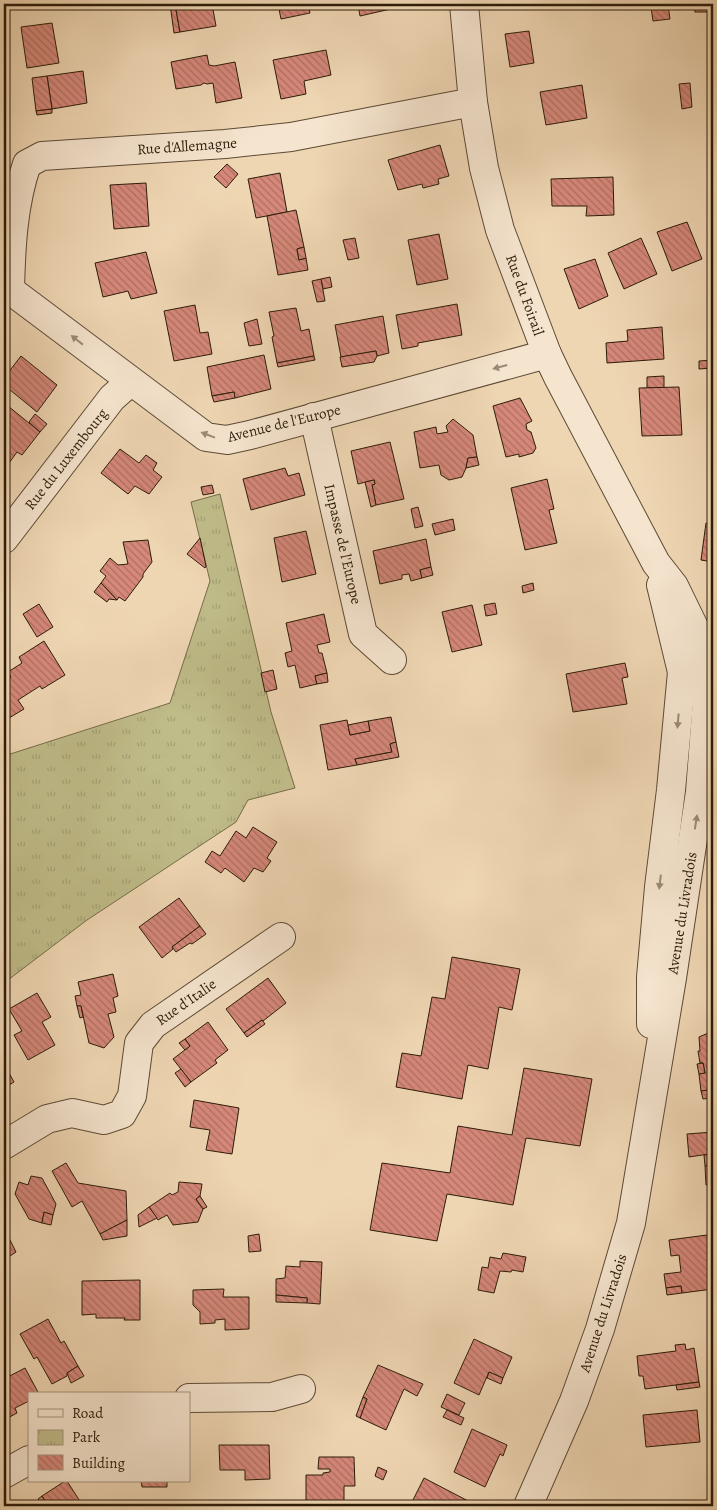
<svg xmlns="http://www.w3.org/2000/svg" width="717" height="1510" viewBox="0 0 717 1510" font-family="Alegreya,serif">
<defs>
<pattern id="park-tufts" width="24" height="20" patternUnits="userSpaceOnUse" patternTransform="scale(1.25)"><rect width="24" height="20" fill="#bfbc89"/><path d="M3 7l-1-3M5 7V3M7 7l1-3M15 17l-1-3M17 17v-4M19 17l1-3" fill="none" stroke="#a4a175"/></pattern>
<pattern id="building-back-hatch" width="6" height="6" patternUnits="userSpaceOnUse" patternTransform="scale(1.25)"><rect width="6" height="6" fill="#d6887a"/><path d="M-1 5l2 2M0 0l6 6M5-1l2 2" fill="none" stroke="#ae6e62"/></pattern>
</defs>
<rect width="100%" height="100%" fill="#efd6b3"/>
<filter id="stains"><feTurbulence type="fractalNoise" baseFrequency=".004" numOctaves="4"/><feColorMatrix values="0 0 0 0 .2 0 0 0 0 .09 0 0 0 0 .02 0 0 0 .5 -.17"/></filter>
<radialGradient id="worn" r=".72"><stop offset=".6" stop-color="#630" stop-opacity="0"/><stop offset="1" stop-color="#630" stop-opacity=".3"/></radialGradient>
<!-- park -->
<polygon fill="url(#park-tufts)" stroke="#766c49" points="220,494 271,712 295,788 248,800 236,822 87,920 4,983 4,756 170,703 210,581 191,502"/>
<!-- building -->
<g fill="url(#building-back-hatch)" stroke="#2c1c09">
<polygon points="170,4 175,4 180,32 174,33"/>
<polygon points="175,4 212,4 216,26 180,32"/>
<polygon points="278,4 308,4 310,13 281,19"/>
<polygon points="358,4 394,4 395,8 360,16"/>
<rect x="695" y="4" width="12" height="8"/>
<polygon points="668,5 670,19 653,21 651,7"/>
<polygon points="52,23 59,63 27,68 21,27"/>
<polygon points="529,31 534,63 510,67 505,34"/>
<polygon points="326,50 331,75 304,81 306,94 281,99 273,60"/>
<polygon points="207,55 209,65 214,66 235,62 242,98 216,103 213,83 207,84 204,83 201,85 176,89 171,62"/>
<polygon points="83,71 87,103 52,109 47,76"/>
<polygon points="47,76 52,109 36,111 32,78"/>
<polygon points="690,83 692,107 682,109 679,84"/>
<polygon points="582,85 587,118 546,125 540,92"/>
<polygon points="52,109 52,113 37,115 36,111"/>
<polygon points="440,145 449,176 438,179 439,184 423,188 422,184 398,190 388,160"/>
<polygon points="227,164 238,174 226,188 214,177"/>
<polygon points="280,173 287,212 256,218 248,179"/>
<polygon points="613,177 614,215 586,216 587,206 552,206 551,179"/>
<polygon points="146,183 149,226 114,229 110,185"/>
<polygon points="296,210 304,247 297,249 299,260 306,258 308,270 278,275 267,216"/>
<polygon points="687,222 702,259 672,271 657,232"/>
<polygon points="439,234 448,279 417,285 408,240"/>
<polygon points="355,238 359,258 348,260 343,240"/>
<polygon points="641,238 657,274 624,289 608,253"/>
<polygon points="304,247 306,258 299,260 297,249"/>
<polygon points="146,252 157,293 131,299 128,291 103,297 95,263"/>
<polygon points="595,259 608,296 579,309 564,269"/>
<polygon points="330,277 332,287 323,289 321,279"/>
<polygon points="321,279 325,301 317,302 312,281"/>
<polygon points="457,304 462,335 418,343 418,346 402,349 396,315"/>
<polygon points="195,305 200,333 208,332 212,354 174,361 164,311"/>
<polygon points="296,308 301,331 309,329 314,356 277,363 272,337 274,336 269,312"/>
<polygon points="383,316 389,353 377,356 376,351 341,357 335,325"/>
<polygon points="257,319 262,344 249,346 244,323"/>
<polygon points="662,327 664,359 607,363 606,343 628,341 627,330"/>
<polygon points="376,351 377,356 374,362 342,367 340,357"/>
<polygon points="264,355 271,389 235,398 234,392 212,396 207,367"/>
<polygon points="21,356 57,385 37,412 4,385 4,378"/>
<polygon points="314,356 315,360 278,367 277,363"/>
<polygon points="713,360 713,368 699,369 699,361"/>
<polygon points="664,376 664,388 647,388 647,377"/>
<polygon points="679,387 682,435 642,436 639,388"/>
<polygon points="234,392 235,398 214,402 212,396"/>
<polygon points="520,398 532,421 526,424 527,430 531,432 536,448 533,453 519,457 519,454 506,457 493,406"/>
<polygon points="8,406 40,432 22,455 17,452 4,470 4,412"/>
<polygon points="35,414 47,424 40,432 29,422"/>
<polygon points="453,419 473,435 477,457 468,458 466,468 462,477 449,480 441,475 439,465 420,468 414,432 436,427 437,434 448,432 446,426"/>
<polygon points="390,442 404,499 376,505 372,485 375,484 374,480 358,484 351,451"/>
<polygon points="120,449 139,463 146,455 157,463 153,470 162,477 149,494 135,486 128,494 101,473"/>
<polygon points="477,457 479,465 466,468 468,458"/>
<polygon points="285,468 288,476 299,473 305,495 251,510 243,479"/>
<polygon points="547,479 554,509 549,510 557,543 525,550 511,488"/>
<polygon points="374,480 375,484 372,485 376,505 371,507 365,482"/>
<polygon points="212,485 214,493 203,495 201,487"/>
<polygon points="418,507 423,526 415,528 411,509"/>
<polygon points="453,519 455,530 435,535 432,524"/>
<polygon points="706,523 713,524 713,562 701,560"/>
<polygon points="306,531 316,574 282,582 274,538"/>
<polygon points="200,538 206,566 205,568 187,554"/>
<polygon points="426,539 431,567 420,570 422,578 411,581 409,574 402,575 402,579 380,584 373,551"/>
<polygon points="148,540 152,562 143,574 143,577 125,601 119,597 117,600 101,583 106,576 100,571 110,558 118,565 128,564 123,542"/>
<polygon points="431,567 433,575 422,578 420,570"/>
<polygon points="101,583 117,600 109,599 107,602 94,592"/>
<polygon points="533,583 534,590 523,593 522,586"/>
<polygon points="495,603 497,614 486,616 484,605"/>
<polygon points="39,604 53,627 37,637 23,614"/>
<polygon points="472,605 482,645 452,652 442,612"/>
<polygon points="324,614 330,642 317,645 319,653 322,653 327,673 315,676 317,684 300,688 295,665 288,667 285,653 292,651 286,623"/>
<polygon points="44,641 65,675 42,689 40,686 18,700 24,709 4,721 4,682 11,677 8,672 22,663 19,657"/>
<polygon points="625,663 628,677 622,678 627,704 573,712 566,674"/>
<polygon points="273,670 277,689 265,692 261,673"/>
<polygon points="327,673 328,682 317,684 315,676"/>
<polygon points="391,717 396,742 390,744 392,752 355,759 357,765 328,770 320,725 347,720 350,735 370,731 368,721"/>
<polygon points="368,721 370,731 350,735 348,725"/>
<polygon points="396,742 399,757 357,765 355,759 392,752 390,744"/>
<polygon points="253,827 277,842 267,858 271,861 263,872 254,868 244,882 225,868 221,873 205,862 212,851 220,856 236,831 246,838"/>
<polygon points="179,898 200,926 172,947 173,949 162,958 139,927"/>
<polygon points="200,926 206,934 192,944 190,943 176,952 172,947"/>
<polygon points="452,957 520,969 512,1010 499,1007 488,1069 468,1065 462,1099 396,1087 402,1053 421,1056 432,997 445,999"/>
<polygon points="113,974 118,996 113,998 116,1012 108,1014 114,1037 104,1048 89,1043 81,1006 77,1006 75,996 81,995 78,982"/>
<polygon points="268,978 286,1003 263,1021 262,1020 244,1033 226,1009"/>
<polygon points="37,993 51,1017 42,1022 55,1045 28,1060 14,1035 22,1031 9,1009"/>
<polygon points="77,1006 81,1006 83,1017 80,1018"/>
<polygon points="262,1020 265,1024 247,1037 244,1033"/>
<polygon points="208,1022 228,1050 215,1060 217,1063 191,1082 173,1059 190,1046 185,1039"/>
<polygon points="713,1031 713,1098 711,1098 709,1090 701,1091 699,1074 705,1073 703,1063 700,1063 698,1051 700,1051 699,1037"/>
<polygon points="185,1039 190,1046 185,1050 179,1043"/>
<polygon points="703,1063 705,1073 699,1074 697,1064"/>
<polygon points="4,1064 14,1082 4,1088"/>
<polygon points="524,1068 592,1079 580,1146 526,1138 513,1205 447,1194 437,1241 370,1230 382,1163 450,1173 458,1126 512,1135"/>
<polygon points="181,1069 191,1082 185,1087 175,1073"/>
<polygon points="709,1090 711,1098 703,1099 701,1091"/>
<polygon points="194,1100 239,1108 232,1154 206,1150 210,1130 190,1127"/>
<polygon points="713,1132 713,1184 706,1185 705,1166 710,1165 709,1154 689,1157 687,1134"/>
<polygon points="709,1154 710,1165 705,1166 704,1155"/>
<polygon points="66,1163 78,1183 126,1191 127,1220 100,1234 82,1201 72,1207 52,1171"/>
<polygon points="31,1176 42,1178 56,1204 53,1215 44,1212 42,1223 29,1219 15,1194 19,1182 28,1185"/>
<polygon points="179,1182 202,1184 200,1196 196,1199 203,1209 198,1222 173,1225 167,1215 158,1220 149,1207 170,1193 172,1195 178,1192"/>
<polygon points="200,1196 207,1207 203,1209 196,1199"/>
<polygon points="149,1207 157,1218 139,1227 138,1215"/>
<polygon points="44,1212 53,1215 51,1225 42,1223"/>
<polygon points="127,1220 127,1236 103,1240 100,1234"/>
<polygon points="4,1229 9,1238 4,1256"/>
<polygon points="259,1234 261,1251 249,1252 248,1236"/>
<polygon points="707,1235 713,1277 713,1289 682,1293 681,1286 666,1288 664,1274 681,1272 679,1255 671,1256 669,1240"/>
<polygon points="9,1238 16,1252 4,1260 4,1256"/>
<polygon points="503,1253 526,1257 523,1272 512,1270 511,1272 500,1271 494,1293 478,1290 482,1267 488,1268 490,1257 501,1259"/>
<polygon points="300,1261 322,1262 320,1304 307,1303 307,1298 276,1295 276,1279 285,1278 286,1266 300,1267"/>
<polygon points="140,1280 140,1320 124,1320 125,1318 96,1318 96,1314 82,1315 82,1281"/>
<polygon points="681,1286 682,1293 667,1295 666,1288"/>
<polygon points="224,1289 223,1297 249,1297 249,1329 225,1330 225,1319 215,1320 215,1323 200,1324 200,1312 193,1305 193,1290"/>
<polygon points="276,1295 307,1298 307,1303 276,1302"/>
<polygon points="48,1319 61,1343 64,1341 78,1366 67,1373 67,1376 52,1384 37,1357 34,1359 20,1334"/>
<polygon points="474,1339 512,1357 503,1378 489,1372 479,1395 454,1383"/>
<polygon points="685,1344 686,1350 694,1348 699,1382 645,1389 643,1376 639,1376 637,1356 676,1351 675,1345"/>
<polygon points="378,1365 423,1384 417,1396 404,1389 386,1430 360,1418 367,1399 363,1397"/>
<polygon points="78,1366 84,1376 71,1383 67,1373"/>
<polygon points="25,1368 39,1394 29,1394 29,1401 15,1408 17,1413 4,1420 4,1379"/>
<polygon points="489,1372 503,1378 501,1384 487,1378"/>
<polygon points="699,1382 700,1387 677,1390 676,1385"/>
<polygon points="447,1394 465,1403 459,1415 441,1407"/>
<polygon points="363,1397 367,1399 360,1418 356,1416"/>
<polygon points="447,1410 464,1418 461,1425 443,1417"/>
<polygon points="697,1410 700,1442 646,1447 643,1415"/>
<polygon points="472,1429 507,1445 503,1456 500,1454 485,1487 454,1472"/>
<polygon points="219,1445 269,1445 270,1479 245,1480 245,1470 220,1470"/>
<polygon points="319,1457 354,1457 355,1486 344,1486 344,1501 341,1501 340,1506 306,1506 306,1475 323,1475 323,1473 330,1472 330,1469 318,1469"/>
<polygon points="378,1467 387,1471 383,1480 375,1476"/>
<polygon points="424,1478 472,1503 470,1506 410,1506"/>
<polygon points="65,1481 67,1481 83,1506 48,1506 42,1496"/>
<polygon points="141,1481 167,1481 167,1487 142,1487"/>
<polygon points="42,1496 48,1506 43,1506 38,1499"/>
</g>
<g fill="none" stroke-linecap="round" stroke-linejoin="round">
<!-- minor casing -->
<g stroke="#5d4a34" stroke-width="30">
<g id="minor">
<polyline points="464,4 473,102 484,168 500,230 547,354 558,377 656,563 674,586 694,627 699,655 707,700 700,792 672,978 631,1223 600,1329 574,1401 528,1506"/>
<polyline points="4,290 10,290 206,437 227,440 250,435 547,354"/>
<path d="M10 290C11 248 13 204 27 164L42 156 225 144 291 137 473 102"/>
<polyline points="314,417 363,634 392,660"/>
<polyline points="4,539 112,398 130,382"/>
<polyline points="661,585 682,672 693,685"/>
<polyline points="651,1024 651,977 659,887 671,790 682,672"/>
<polyline points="4,1145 47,1119 72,1113 104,1120 122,1114 132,1096 139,1043 153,1025 281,937"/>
<polyline points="189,1398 272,1397 301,1389"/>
<polyline points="4,1474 29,1460"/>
</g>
</g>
<!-- minor -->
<use href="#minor" stroke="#f5e4ce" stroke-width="28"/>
</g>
<!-- one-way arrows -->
<defs><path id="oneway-solid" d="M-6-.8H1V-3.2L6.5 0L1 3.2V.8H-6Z" transform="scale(1.25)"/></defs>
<g fill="#9b8a75">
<use href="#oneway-solid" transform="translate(77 340) rotate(-142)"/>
<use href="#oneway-solid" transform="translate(500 367) rotate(165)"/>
<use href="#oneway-solid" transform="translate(208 435) rotate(-159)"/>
<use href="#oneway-solid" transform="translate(678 721) rotate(95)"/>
<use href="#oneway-solid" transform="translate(696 822) rotate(-81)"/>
<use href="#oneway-solid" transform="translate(660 882) rotate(97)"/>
</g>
<g text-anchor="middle" stroke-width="5" stroke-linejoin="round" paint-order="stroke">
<!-- street labels -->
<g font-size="15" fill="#2c1c09" stroke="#f5e4ce">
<text transform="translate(187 146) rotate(-4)" y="5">Rue d'Allemagne</text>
<text transform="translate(525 295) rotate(70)" y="5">Rue du Foirail</text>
<text transform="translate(284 423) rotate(-14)" y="5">Avenue de l'Europe</text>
<text transform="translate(66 459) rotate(-52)" y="5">Rue du Luxembourg</text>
<text transform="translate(343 544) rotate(77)" y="5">Impasse de l'Europe</text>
<text transform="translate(682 913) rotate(-81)" y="5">Avenue du Livradois</text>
<text transform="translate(186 1002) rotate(-35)" y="5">Rue d'Italie</text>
<text transform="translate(603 1313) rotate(-72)" y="5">Avenue du Livradois</text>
</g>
</g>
<!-- margin -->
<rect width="717" height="1510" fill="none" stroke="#efd6b3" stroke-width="20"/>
<rect x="5" y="5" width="707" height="1500" fill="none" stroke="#2c1c09" stroke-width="2.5"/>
<rect x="10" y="10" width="697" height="1490" fill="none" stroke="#2c1c09"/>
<!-- legend -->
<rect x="28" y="1392" width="162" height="90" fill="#f5e4ce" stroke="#a5947f"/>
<rect x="38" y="1409" width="25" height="8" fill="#f5e4ce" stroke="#a5947f"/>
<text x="72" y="1418" font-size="15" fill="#2c1c09">Road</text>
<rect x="38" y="1430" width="25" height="15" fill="url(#park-tufts)" stroke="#a5947f"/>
<text x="72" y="1442" font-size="15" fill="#2c1c09">Park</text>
<rect x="38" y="1455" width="25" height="15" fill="url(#building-back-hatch)" stroke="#a5947f"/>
<text x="72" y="1468" font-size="15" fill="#2c1c09">Building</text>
<rect width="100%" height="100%" filter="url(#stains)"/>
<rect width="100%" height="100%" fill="url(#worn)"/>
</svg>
